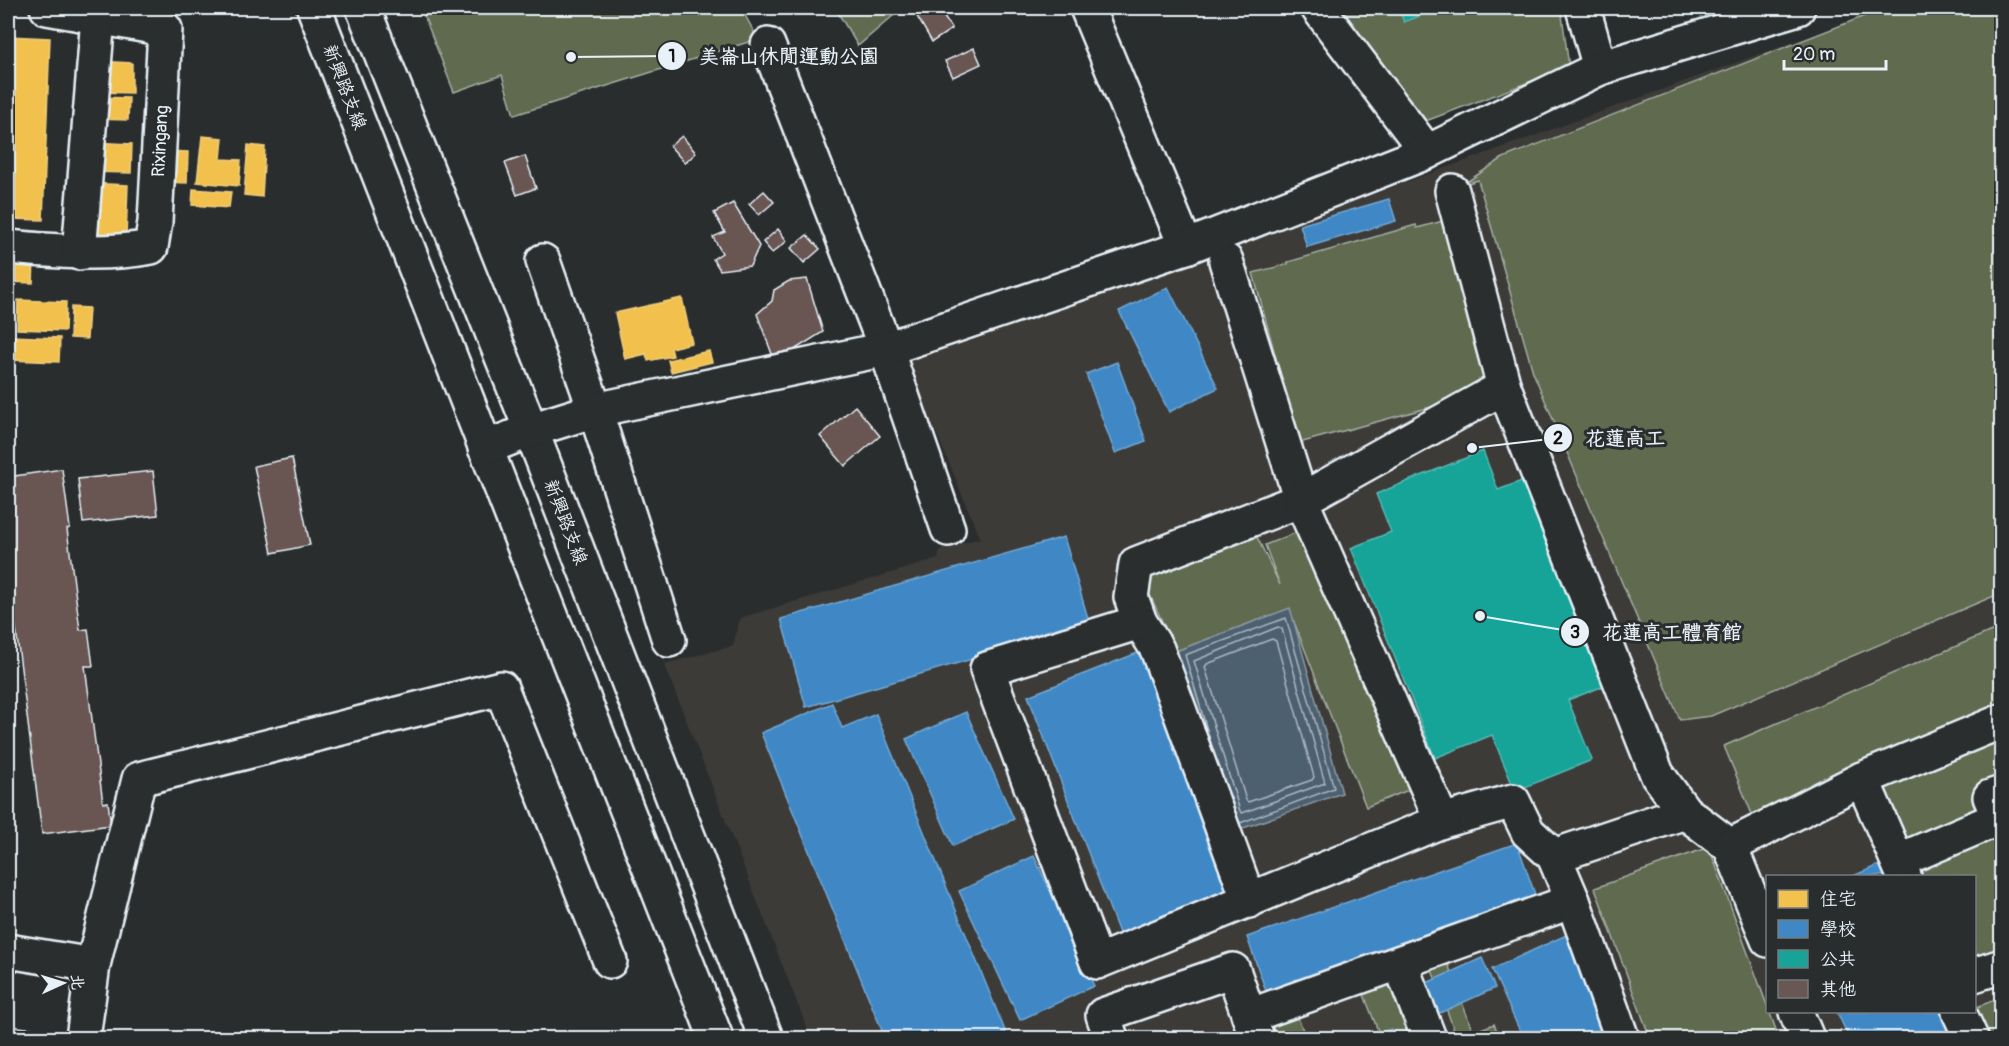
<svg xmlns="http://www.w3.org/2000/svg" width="2009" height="1046" viewBox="0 0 2009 1046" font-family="Pangolin,'LXGW WenKai TC',sans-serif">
<rect width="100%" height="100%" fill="#2a2d2e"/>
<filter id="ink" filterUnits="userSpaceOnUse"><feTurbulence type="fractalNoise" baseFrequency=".0167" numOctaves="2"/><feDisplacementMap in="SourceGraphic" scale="12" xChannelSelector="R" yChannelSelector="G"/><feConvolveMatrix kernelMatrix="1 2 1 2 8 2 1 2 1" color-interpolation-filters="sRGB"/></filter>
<g filter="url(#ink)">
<!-- built -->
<path fill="#3d3a39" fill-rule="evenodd" d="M1900 8H2001V1038H811L664 664 733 646 740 618 938 559 940 550 980 538 905 357 1208 254 1826 30ZM1768 876H1974V1012H1768Z"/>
<!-- green -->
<g fill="#616a50" stroke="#a4aea4" stroke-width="1.5">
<polygon points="421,8 741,8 758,39 514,115 502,75 454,92"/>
<polygon points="835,8 902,8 858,46"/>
<polygon points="1341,8 1561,8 1569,67 1423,122"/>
<polygon points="1885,8 2001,8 2001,593 1711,716 1680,720 1533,372 1478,180 1462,185 1503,158"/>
<polygon points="1447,220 1493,390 1299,443 1253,273 1288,264 1288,262 1416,225 1417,228"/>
<polygon points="1310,527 1411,789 1366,807 1289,609 1176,651 1143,580 1257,537 1280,585 1265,545"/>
<polygon points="2001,627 2001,714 1754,819 1724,746"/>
<polygon points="2001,729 2001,786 1992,815 1906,851 1877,780"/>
<polygon points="2001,824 2001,959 1975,969 1974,876 1915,876 1909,862"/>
<polygon points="1709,847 1779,1038 1650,1038 1595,888"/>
<polygon points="1448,964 1473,1032 1494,1024 1500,1038 1457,1038 1432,970"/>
<polygon points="1404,971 1429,1038 1381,1038 1362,990"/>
<polygon points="2001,997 2001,1038 1985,1038 1975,1008"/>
<polygon points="1297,1015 1306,1038 1270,1038 1266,1027"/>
</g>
<!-- water -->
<polygon fill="#4d6170" stroke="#8b9ba6" stroke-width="1.5" points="1290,608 1342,793 1232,832 1176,651"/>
<!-- homes -->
<g fill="#f2c14e" stroke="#efcf81" stroke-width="1.5">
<polygon points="8,36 50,38 43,220 8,219"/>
<polygon points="98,61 132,63 132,93 96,92"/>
<polygon points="94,97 129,98 128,120 93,119"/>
<polygon points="202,136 223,138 221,159 241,160 239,186 197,182"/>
<polygon points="91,142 132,144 131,173 89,172"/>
<polygon points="248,145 265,147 262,197 244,195"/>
<polygon points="165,151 188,152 187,183 163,182"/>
<polygon points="86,183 128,185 126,237 84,236"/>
<polygon points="193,189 231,192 229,208 192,205"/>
<polygon points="8,260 34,262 33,283 8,282"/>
<polygon points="682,298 692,343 671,348 673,356 648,361 646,354 625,359 615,313"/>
<polygon points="18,300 66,302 65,331 17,329"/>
<polygon points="8,306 13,306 12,329 8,329"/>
<polygon points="71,307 89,308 87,339 70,338"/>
<polygon points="11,336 60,338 59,362 9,360"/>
<polygon points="709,351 712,362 671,372 668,360"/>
</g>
<!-- schools -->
<g fill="#3f88c5" stroke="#72a8d4" stroke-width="1.5">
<polygon points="1389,199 1396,221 1307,247 1300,225"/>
<polygon points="1168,287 1218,388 1169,412 1119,311"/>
<polygon points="1117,362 1146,441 1115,453 1086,374"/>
<polygon points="1064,537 1090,625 806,707 781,619"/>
<polygon points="1145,650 1247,913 1129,959 1028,696"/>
<polygon points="832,703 842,728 876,714 1008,1038 885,1038 761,733"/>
<polygon points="966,712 1014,819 953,846 906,739"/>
<polygon points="1517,843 1537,900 1267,994 1247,937"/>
<polygon points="1034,856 1094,986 1020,1020 959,891"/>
<polygon points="1884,863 1889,876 1853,876"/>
<polygon points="1575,931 1623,1038 1523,1038 1492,969"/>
<polygon points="1482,958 1495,988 1431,1017 1418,987"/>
<polygon points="1837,1012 1946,1012 1957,1038 1849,1038"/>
<polygon points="1391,1029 1395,1038 1366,1038"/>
</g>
<!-- public -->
<g fill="#17a398" stroke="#56bab5" stroke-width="1.5">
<polygon points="1398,8 1440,8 1404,22"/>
<polygon points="1483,451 1498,490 1527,479 1609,684 1568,700 1592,760 1515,791 1492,735 1435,758 1351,548 1391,532 1376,494"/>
</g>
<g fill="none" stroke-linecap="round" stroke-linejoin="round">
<!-- shore -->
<g stroke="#aab7c2" stroke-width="1.5">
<polygon points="1278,627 1282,629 1325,783 1242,813 1240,811 1194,661"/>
<polygon points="1272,639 1276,641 1314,777 1312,780 1248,802 1246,800 1205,667 1207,664"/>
<polyline points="1213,750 1185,655 1286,618 1334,788 1240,823"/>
</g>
</g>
<!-- building -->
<g fill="#695753" stroke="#e8f1f8" stroke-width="1.5">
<polygon points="923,8 938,8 952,29 932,42 915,13"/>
<polygon points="974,48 981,64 953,77 945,61"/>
<polygon points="682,136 696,153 685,163 670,146"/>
<polygon points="525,156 536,188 517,195 505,163"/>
<polygon points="764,191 774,202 759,215 749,204"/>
<polygon points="733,203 759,246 750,266 720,270 713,259 722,253 713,237 725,232 714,213"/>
<polygon points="778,229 787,241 772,253 763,242"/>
<polygon points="807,235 820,249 804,263 791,248"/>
<polygon points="807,279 823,332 775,362 757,314 772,301 774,290 789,281"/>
<polygon points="855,406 880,436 845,466 820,436"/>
<polygon points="292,458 310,545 272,553 254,466"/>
<polygon points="62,469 70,528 67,529 80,630 88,629 93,666 85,666 103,803 108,802 111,825 42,834 8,566 8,477"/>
<polygon points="153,471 158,515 83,523 78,479"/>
<polygon points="8,1026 36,1029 35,1038 8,1038"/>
</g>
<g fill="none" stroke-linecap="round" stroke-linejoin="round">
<!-- minor casing -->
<g stroke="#e8f1f8" stroke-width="38">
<g id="minor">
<polyline points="314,8 716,1038"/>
<polyline points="363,8 531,430 766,1038"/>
<polyline points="1087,8 1186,247"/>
<polyline points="1318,8 1427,152"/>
<polyline points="1583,8 1600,68"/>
<polyline points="768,45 886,349 948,529"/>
<polyline points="1452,191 1504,387 1657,774 1685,812 1730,846 1768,940"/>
<path d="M8 247C56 251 103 256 151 247L155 222 165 29 47 8"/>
<polyline points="79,253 98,17"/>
<polyline points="543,261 595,410 669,640"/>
<polyline points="1226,261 1301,500 1136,564 1131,597 1140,622 1157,649 1249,901"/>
<polyline points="485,448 531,430 595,410 886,349 1186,247 1427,152 1600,68 1798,8"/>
<polyline points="1140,622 987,669 1097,962 1442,821 1513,801 1528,832 1554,856"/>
<polyline points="1862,779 1904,876"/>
<polyline points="1442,821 1301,500 1504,387"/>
<polyline points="1730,846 1862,779 2002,721"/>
<polyline points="1898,861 1999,818 1990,797 2002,793"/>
<polyline points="8,951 93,965"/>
<polyline points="1400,963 1429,1038"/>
<polyline points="1974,975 2002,966"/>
<polyline points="1796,1012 1807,1038"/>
<polyline points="1959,1012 1971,1038"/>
<polyline points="83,1038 93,965 139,779 501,688 610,961"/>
<polyline points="1111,1038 1103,1015 1233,970 1249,1016"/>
<polyline points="1257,1038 1249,1016 1573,901"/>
<polyline points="1622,1038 1573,901 1554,856 1685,812"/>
</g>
</g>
<!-- minor -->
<use href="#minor" stroke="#2a2d2e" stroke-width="33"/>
</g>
</g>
<g text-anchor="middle" stroke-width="6" stroke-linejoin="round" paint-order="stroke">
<!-- street labels -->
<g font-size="18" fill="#e8f1f8" stroke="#2a2d2e">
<text transform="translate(345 87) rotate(69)" y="6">新興路支線</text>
<text transform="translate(160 141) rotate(-87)" y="6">Rixingang</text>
<text transform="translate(566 522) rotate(69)" y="6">新興路支線</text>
</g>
</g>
<!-- callouts -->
<path fill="none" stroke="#e8f1f8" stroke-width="2" d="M571 57L672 56M1472 448L1558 438M1480 616L1575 632"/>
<g fill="#e8f1f8" stroke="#2a2d2e" stroke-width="2">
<circle cx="571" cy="57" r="6"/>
<circle cx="1472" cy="448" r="6"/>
<circle cx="1480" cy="616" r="6"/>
<circle cx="672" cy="56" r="15"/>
<circle cx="1558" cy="438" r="15"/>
<circle cx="1575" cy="632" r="15"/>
</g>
<g font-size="18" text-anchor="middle" font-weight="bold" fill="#111">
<text x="672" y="62">1</text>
<text x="1558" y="444">2</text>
<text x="1575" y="638">3</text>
</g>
<g font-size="20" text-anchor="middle" font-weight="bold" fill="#e8f1f8" stroke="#2a2d2e" stroke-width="6" stroke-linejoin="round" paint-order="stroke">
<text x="789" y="63">美崙山休閒運動公園</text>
<text x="1625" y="445">花蓮高工</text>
<text x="1672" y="639">花蓮高工體育館</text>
</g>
<!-- margin -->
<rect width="2009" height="1046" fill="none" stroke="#2a2d2e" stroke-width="30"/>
<rect x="15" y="15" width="1979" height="1016" fill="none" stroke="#e8f1f8" stroke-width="2" filter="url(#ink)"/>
<!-- legend -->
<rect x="1766" y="875" width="210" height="138" fill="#2a2d2e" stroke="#767b7f" stroke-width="1.5"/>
<rect x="1778" y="890" width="30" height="18" fill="#f2c14e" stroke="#767b7f" stroke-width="1.5"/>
<text x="1820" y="905" font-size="18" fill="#e8f1f8">住宅</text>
<rect x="1778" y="920" width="30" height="18" fill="#3f88c5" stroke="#767b7f" stroke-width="1.5"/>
<text x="1820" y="935" font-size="18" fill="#e8f1f8">學校</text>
<rect x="1778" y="950" width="30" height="18" fill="#17a398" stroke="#767b7f" stroke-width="1.5"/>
<text x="1820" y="965" font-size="18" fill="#e8f1f8">公共</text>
<rect x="1778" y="980" width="30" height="18" fill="#695753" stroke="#767b7f" stroke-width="1.5"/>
<text x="1820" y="995" font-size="18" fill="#e8f1f8">其他</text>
<!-- north arrow -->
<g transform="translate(63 983) rotate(86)" stroke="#2a2d2e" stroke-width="4.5" paint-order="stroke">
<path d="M0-4.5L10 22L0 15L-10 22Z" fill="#e8f1f8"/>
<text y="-9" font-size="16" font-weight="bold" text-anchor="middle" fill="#e8f1f8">北</text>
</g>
<!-- scale -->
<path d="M1784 60v9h102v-9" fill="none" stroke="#e8f1f8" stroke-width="3"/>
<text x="1793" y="60" font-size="18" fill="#e8f1f8" stroke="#2a2d2e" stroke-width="4.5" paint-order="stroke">20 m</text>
</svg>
